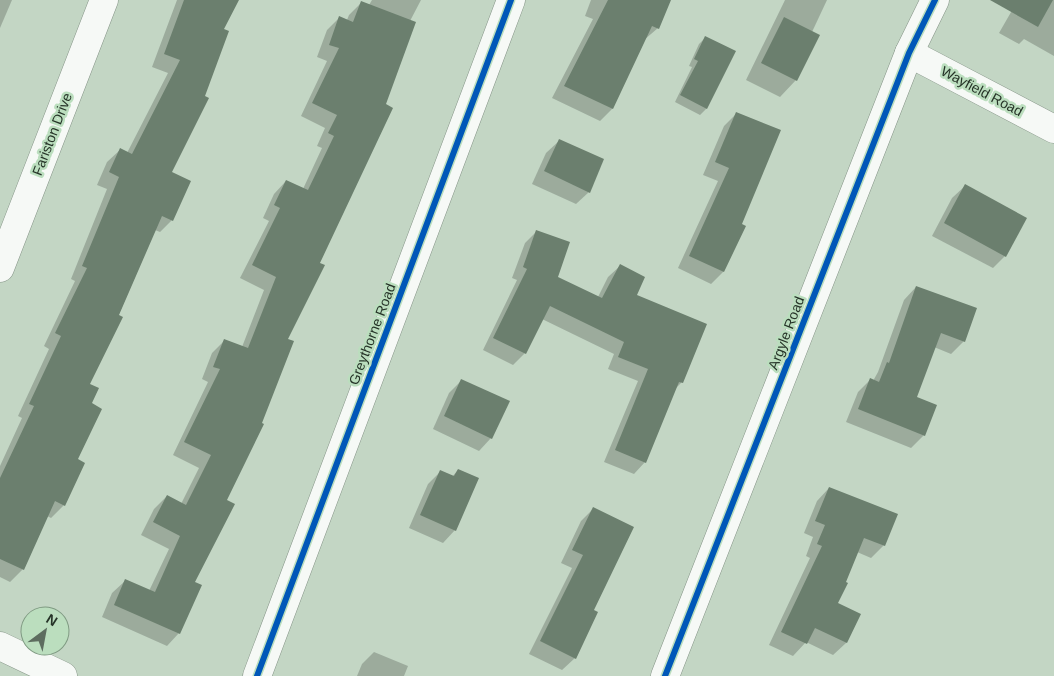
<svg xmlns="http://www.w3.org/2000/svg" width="1054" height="676" viewBox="0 0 1054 676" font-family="Arial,sans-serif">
<rect width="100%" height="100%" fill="#c3d6c4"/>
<!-- shadow -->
<g fill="#0003">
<polygon points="0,0 12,0 0,28"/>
<polygon points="177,0 237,0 222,30 170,172 172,220 160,232 155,230 89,384 90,404 64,505 51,518 47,516 23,569 10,582 0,577 0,466 22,418 18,416 49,349 44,346 75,281 71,279 107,189 97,185 107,162 120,150 127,153 168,73 152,67"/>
<polygon points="372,0 421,0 410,21 318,263 286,339 194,583 179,633 167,646 102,617 112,593 125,581 149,591 169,549 141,535 154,509 167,496 181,504 199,468 173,455 208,382 202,379 212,353 225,340 242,347 264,290 240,278 269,221 263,218 274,194 286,181 303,189 322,148 317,146 325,128 301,116 327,61 317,57 327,30 339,18 347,20 349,15 362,2 369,5"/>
<polygon points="591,0 661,0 658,28 644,40 612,109 600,121 552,98 593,19 585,16"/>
<polygon points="785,0 827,0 812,32 796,80 780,97 746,80"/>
<polygon points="1018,0 1054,0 1054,56 1024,39 1019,44 999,33"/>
<polygon points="705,38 734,52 706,109 700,115 675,102 692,67 689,66 699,44"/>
<polygon points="737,113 740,225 723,272 711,284 678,268 718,181 703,175 724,126"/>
<polygon points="559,141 589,192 576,204 532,184 546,153"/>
<polygon points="965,186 1005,256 993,268 932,236 952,198"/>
<polygon points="537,231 556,277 598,297 608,277 620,266 635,296 706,325 681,383 675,389 645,462 634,474 604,462 638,381 608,369 614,354 542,319 525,353 513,365 483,350 517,280 512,278 525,243"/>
<polygon points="916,287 964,341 951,354 934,347 915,398 924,435 911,448 846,422 858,392 870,380 873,381 878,372 904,300"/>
<polygon points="462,380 491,438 479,451 433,429 449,393"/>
<polygon points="458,470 455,530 443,543 409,528 428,484 440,472 452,477"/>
<polygon points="829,488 884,545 871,558 857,552 836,604 859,615 846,643 833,655 806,642 793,656 769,645 810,558 806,556 813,537 804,533 817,501"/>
<polygon points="593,509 592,611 575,658 562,670 529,654 572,568 561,563 581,521"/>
<polygon points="374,652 408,666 404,676 357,676 362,664"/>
</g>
<!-- building -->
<g fill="#6b7f6e">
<polygon points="184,0 239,0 224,29 229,31 205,96 209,98 172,172 191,181 173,221 162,216 119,315 123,317 90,384 99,388 92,403 102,409 78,459 85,463 65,506 55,501 24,570 0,559 0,478 34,406 29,404 61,336 55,333 87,268 82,266 119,177 109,172 120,148 132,154 180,60 164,54"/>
<polygon points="608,0 671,0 659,29 652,26 613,109 564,86"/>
<polygon points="990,0 1053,0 1038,27"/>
<polygon points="361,1 416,22 386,104 393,108 320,263 325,265 288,339 294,341 262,423 264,424 227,500 235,504 195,582 202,585 180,634 114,605 125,579 155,592 180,536 153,522 167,495 186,505 211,455 184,442 220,369 213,367 224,339 248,348 276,277 252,265 280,208 274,205 286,180 308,190 334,136 328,133 337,115 312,103 339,48 329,45 339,16 353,22"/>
<polygon points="784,17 820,35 797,81 761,63"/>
<polygon points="705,36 736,51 707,109 680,95 698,61 694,59"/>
<polygon points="736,112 781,130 742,224 746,226 724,272 689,256 729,168 715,162"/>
<polygon points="559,139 604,159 590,193 544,171"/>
<polygon points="965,184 1027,218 1006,257 944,223"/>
<polygon points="536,230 570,242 558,277 602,298 620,264 645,277 637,295 707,324 683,383 679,382 646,463 615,450 648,369 618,357 624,342 550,306 526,354 493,338 527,269 523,267"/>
<polygon points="916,286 977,308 965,342 941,333 917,397 937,405 925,436 858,409 870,378 879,382 887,362 889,363"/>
<polygon points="461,379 510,401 492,439 444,416"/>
<polygon points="458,469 479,478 456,531 420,515 440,470 454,476"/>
<polygon points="829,487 898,514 885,546 864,538 846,582 848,583 838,603 861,614 847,643 815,628 807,644 781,632 822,546 817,544 825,525 815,521"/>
<polygon points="593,507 634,527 594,610 598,612 576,659 540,641 583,555 572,550"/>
</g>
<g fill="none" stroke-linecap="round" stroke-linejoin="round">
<!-- minor casing -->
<g stroke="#849386" stroke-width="29">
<g id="minor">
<polyline points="909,53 1054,129"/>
<polyline points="0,268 104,0"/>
<polyline points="0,646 63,676"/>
<polyline points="257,676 511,0"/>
<polyline points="665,676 909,53 935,0"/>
</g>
</g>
<!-- minor -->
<use href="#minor" stroke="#f6f9f6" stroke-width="28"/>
<!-- cycleway casing -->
<g stroke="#bbdebe" stroke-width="9">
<g id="cycleway">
<polyline points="257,676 511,0"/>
<polyline points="665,676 909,53 935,0"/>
</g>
</g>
<!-- cycleway -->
<use href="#cycleway" stroke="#0057b8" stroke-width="6"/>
</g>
<g text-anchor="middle" stroke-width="5" stroke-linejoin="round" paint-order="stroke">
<!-- street labels -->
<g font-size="14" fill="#263428" stroke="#bbdebe">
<text transform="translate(982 91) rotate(28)" y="5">Wayfield Road</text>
<text transform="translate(52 134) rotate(-69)" y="5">Fariston Drive</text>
<text transform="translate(786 333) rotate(-69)" y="5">Argyle Road</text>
<text transform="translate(372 334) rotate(-69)" y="5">Greythorne Road</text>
</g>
</g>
<!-- north arrow -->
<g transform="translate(45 631) rotate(32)"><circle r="24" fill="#bbdebe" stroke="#7f9a82"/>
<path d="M0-4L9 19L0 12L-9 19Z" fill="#5d6d5f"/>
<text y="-8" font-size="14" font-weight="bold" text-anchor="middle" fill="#263428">N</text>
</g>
</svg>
